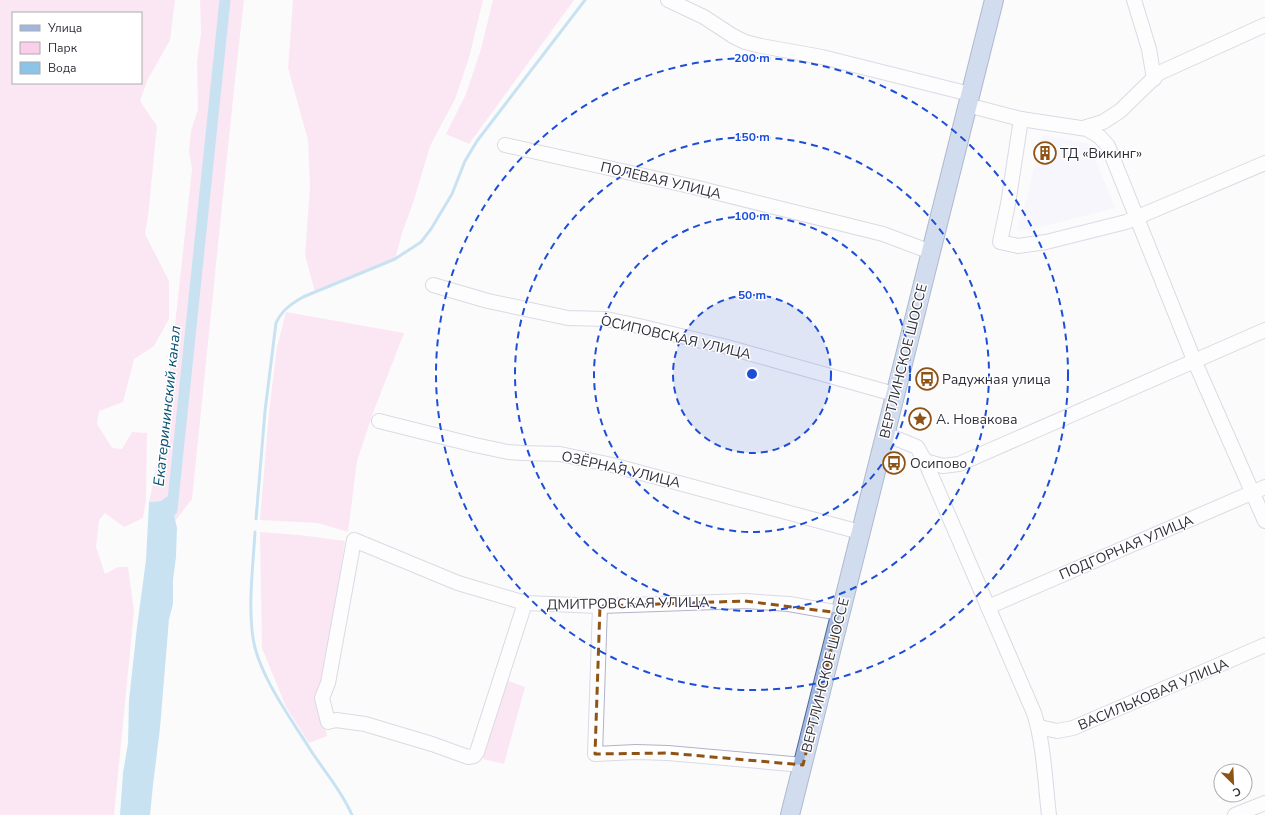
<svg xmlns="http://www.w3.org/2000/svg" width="1265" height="815" viewBox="0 0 1265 815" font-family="'Nunito Sans',sans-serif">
<rect width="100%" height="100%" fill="#fbfbfb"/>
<!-- built -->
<polygon fill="#f1f0ff" points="1042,135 1089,144 1115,208 1033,229 1017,230 1024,208"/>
<!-- green -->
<g fill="#fbcee9" fill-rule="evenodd">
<path d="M0 0H175L170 40 148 79 140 101 157 126 148 216 145 234 169 281V319L154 346 134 359 123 402 99 411 97 424 112 448 122 449 132 432 147 433 146 500 143 518 124 527 105 513 99 520 96 547 105 574 118 567H128L134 611 114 815H0ZM13 13H141V83H13Z"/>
<polygon points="200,0 244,0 234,89 192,499 175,521 172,511 176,499 169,495 161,501 149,502 163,435 192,169 189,151 191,131 198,109 197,61 201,34"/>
<polygon points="293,0 483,0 469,58 455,99 430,146 414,200 402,233 395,259 315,292 305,255 310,187 308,140 288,68"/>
<polygon points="493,0 574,0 469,144 446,134 466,94 481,49"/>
<polygon points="286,312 404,333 373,413 357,461 348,532 318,523 260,520 269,412 277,347"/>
<polygon points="260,532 300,535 345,541 328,653 318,697 327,736 309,743 286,707 262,648"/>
<polygon points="506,680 525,687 504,764 483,759"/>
</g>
<!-- water -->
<polygon fill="#8bc4e7" points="169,495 174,496 176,499 173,511 177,528 176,557 173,580 173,604 169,619 160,728 153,785 150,815 120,815 123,773 128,743 129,700 137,627 146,560 149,502 161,501"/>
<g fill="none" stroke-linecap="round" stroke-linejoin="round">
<!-- stream -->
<g stroke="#8bc4e7" stroke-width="3">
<path d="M256 519 265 411 276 323C282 310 291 304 303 297L395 259 421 242 431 229 452 194 465 161 477 141 585 0"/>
<path d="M255 532C253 567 248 603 253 638 258 673 289 716 308 746 322 769 341 789 352 815"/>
</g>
<!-- canal -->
<polyline stroke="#8bc4e7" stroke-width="11" points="172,510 225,0"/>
<!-- minor casing -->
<g stroke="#b2b1cc" stroke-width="16">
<g id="minor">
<polyline points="668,0 704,17 733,36 745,42 761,46 822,57 970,94"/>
<polyline points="1134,0 1149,49 1154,79"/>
<polyline points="967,105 1021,119 1087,129 1100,137 1108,146 1194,360 1265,521"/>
<polyline points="1021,119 1008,204 1000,242 1018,246 1046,242 1126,222 1265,163"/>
<polyline points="1083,128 1103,122 1120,111 1159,73 1265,25"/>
<polyline points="505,145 694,187 883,234 931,252"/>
<polyline points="433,285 488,301 568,318 606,319 639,326 727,347 894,394"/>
<polyline points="379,421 475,445 508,452 523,453 560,454 612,465 860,532"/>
<path d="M885 434 917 447 925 461 1034 713C1044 744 1045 782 1049 815"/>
<polyline points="925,461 943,466 959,464 1265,330"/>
<polyline points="525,603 477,752 474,756 468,757 432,744 365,724 336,720 328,722 322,698 328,683 354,540 458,583 525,603 600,606 745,601 789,604 840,613"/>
<polyline points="600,606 595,754 636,752 668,753 803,765"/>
<polyline points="988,607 1265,487"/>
<polyline points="1039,727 1057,731 1073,728 1265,645"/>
<polyline points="1235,815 1265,803"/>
</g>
</g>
<!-- major casing -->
<g stroke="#506899" stroke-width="20">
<polyline id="major" points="790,815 994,0"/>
</g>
<!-- minor -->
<use href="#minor" stroke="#fff" stroke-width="14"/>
<!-- major -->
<use href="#major" stroke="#a1b7e0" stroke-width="18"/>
</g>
<!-- marked area -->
<path d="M0 0H1265V815H0ZM745 601 840 613 803 765 668 753 595 754 600 606Z" fill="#fbfbfb" fill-opacity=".55" fill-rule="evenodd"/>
<path fill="none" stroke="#905316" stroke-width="3" stroke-dasharray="8 5" stroke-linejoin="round" d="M745 601 840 613 803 765 668 753 595 754 600 606Z"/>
<!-- distance rings -->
<circle cx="752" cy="374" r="79" fill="#1d4ed8" fill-opacity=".12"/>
<g fill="none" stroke="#1d4ed8" stroke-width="2" stroke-dasharray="7 5">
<circle cx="752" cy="374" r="79"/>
<circle cx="752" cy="374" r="158"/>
<circle cx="752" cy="374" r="237"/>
<circle cx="752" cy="374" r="316"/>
</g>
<!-- icons -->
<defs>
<g id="building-ring" transform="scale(1.15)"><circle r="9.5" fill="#fff" stroke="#905316" stroke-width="1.5"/><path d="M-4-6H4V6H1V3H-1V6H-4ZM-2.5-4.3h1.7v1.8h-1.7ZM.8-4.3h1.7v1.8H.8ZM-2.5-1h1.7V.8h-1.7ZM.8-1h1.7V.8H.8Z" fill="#905316"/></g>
<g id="bus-ring" transform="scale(1.15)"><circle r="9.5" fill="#fff" stroke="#905316" stroke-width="1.5"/><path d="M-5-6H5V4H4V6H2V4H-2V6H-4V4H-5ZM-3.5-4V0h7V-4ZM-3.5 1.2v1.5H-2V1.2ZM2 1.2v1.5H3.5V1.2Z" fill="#905316"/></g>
<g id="sight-ring" transform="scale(1.15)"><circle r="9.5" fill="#fff" stroke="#905316" stroke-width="1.5"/><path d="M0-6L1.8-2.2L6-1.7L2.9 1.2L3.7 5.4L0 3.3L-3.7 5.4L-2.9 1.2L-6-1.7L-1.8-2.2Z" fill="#905316"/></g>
</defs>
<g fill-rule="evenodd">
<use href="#building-ring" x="1045" y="153"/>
<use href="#bus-ring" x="927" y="379"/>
<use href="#sight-ring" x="920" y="419"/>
<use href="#bus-ring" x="894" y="463"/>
</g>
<g text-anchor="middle" stroke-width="3" stroke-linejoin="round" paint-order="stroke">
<!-- poi labels -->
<g font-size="14" fill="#2f2f3a" stroke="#fff" text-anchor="start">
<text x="1060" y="158">ТД «Викинг»</text>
<text x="942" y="384">Радужная улица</text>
<text x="936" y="424">А. Новакова</text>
<text x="910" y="468">Осипово</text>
</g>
<!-- street labels -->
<g font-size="14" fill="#2f2f3a" stroke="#fff">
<text transform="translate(661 180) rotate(13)" y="5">ПОЛЕВАЯ УЛИЦА</text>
<text transform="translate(676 337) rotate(13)" y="5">ОСИПОВСКАЯ УЛИЦА</text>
<text transform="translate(903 361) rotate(-76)" y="5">ВЕРТЛИНСКОЕ ШОССЕ</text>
<text transform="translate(621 469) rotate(13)" y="5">ОЗЁРНАЯ УЛИЦА</text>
<text transform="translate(1126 547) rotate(-23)" y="5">ПОДГОРНАЯ УЛИЦА</text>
<text transform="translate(628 603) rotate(-1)" y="5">ДМИТРОВСКАЯ УЛИЦА</text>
<text transform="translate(825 675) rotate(-76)" y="5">ВЕРТЛИНСКОЕ ШОССЕ</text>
<text transform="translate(1153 694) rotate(-23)" y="5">ВАСИЛЬКОВАЯ УЛИЦА</text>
</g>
<!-- water labels -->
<g font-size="15" font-style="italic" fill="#045072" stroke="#fff">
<text transform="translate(167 406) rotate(-84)" y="5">Екатерининский канал</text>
</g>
</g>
<circle cx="752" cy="374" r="6" fill="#1d4ed8" stroke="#fff" stroke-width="2"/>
<g font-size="12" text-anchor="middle" font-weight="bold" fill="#1d4ed8" stroke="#fff" stroke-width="3" stroke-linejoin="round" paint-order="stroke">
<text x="752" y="62">200 m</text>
<text x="752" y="141">150 m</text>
<text x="752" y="220">100 m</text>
<text x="752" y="299">50 m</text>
</g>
<!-- legend -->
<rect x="12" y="12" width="130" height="72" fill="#ffffff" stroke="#acacb0"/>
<rect x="20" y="25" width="20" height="6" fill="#a1b7e0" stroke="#acacb0"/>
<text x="48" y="32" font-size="12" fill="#2f2f3a">Улица</text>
<rect x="20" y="42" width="20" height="12" fill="#fbcee9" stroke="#acacb0"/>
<text x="48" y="52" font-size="12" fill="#2f2f3a">Парк</text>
<rect x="20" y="62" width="20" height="12" fill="#8bc4e7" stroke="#acacb0"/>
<text x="48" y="72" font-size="12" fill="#2f2f3a">Вода</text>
<!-- north arrow -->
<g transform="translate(1233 783) rotate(156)"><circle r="19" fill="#ffffff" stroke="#acacb0"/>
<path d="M0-3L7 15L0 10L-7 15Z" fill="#905316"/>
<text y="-6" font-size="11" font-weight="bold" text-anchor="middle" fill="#2f2f3a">С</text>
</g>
</svg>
